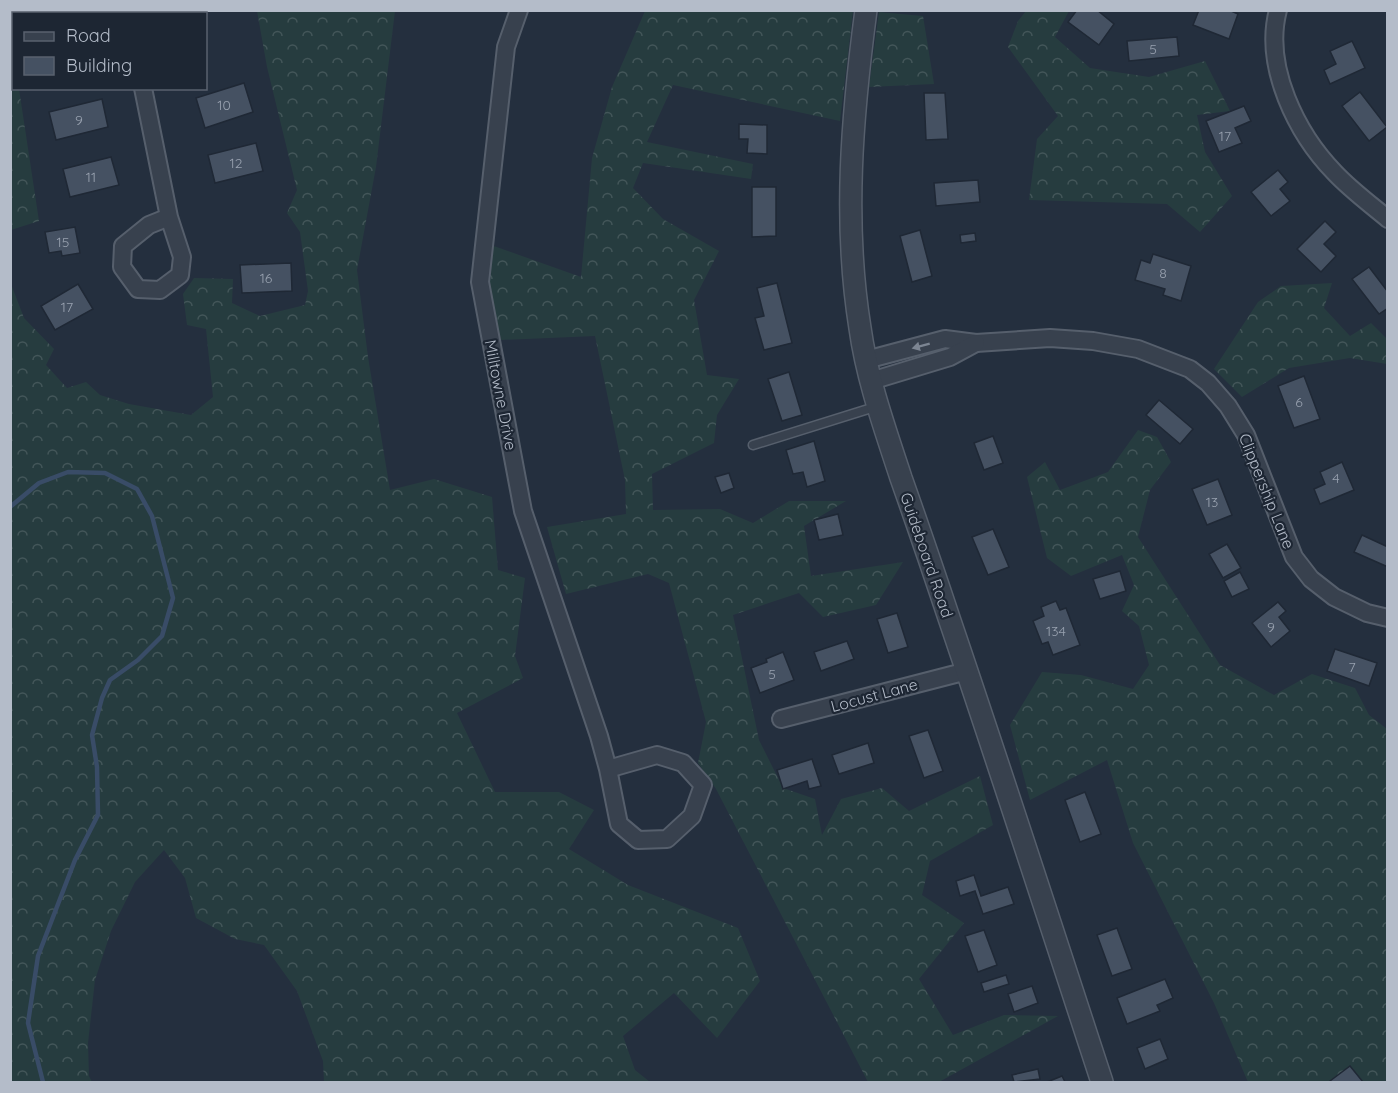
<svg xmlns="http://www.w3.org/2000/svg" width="1398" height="1093" viewBox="0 0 1398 1093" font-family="Quicksand,sans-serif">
<defs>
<pattern id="forest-crowns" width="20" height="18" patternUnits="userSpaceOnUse" patternTransform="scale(1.5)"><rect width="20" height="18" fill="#263c3f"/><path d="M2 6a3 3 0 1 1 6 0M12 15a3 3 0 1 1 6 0" fill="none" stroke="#435659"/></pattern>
</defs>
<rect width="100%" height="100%" fill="#242f3e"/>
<!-- forest -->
<g fill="url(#forest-crowns)">
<polygon points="257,11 395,11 376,167 357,270 368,357 390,490 434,479 492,497 498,570 525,578 515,656 523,678 457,713 495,792 559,792 594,810 569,849 628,885 738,928 760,981 717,1038 674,993 623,1036 635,1070 650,1082 324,1082 323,1061 297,991 264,945 235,939 196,918 185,878 164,850 135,882 111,931 95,980 88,1043 89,1076 92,1082 11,1082 11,284 24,318 54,349 46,365 67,388 86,382 100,395 129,404 191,415 213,397 206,329 187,325 183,294 194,278 233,279 232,303 260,316 305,305 308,291 300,232 287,213 297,190 267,67"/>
<polygon points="645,11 853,11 840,121 673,85 647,142 753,164 751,179 643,163 633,188 663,219 719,251 694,300 707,375 739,379 717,415 714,443 652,474 653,510 720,509 753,523 789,501 846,501 804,526 811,576 903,562 876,605 823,617 799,593 733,615 759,740 783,788 815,799 822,835 841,799 882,788 909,811 980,776 993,825 930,861 922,895 964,923 919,979 953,1035 1004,1015 1058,1016 939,1082 868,1082 716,789 698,763 706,722 669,583 648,574 566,594 547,527 626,514 625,480 595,336 500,340 488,286 491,245 581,277 592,158 612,87"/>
<polygon points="1026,11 1069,11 1055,37 1090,68 1149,77 1205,61 1230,111 1197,115 1205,152 1232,196 1200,232 1167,204 1029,200 1037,139 1058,116 1008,47 1018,21"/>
<polygon points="879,12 923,16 934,84 869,87"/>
<polygon points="10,53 13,59 14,88 19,89 39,221 11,230"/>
<polygon points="1332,283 1324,308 1350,336 1371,323 1387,339 1387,364 1350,358 1289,368 1242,397 1214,369 1258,302 1281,286"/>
<polygon points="1138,430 1157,437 1171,462 1150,490 1138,537 1220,665 1274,695 1312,674 1355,688 1369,715 1387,729 1387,1082 1248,1082 1214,1003 1133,843 1107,760 1030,800 1010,725 1042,672 1081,675 1133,689 1149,665 1139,626 1122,611 1134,585 1122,555 1071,576 1047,558 1027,477 1045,462 1060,490 1108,472"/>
</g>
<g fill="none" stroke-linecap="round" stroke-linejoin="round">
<!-- stream -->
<polyline stroke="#394c67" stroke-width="4.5" points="10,507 39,483 68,472 105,473 137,489 152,516 173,598 162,636 138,660 110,680 102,698 92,735 97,767 98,815 75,860 38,956 28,1023 43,1082"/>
</g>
<!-- building -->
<g fill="#455162" stroke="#1f2835" stroke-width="1.5">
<polygon points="1077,10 1097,10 1114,24 1099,45 1068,22"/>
<polygon points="1199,10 1229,10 1238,14 1229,39 1193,25"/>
<polygon points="1177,37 1179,56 1129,61 1127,41"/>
<polygon points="1352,41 1365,68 1330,84 1324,70 1336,64 1330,51"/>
<polygon points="244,83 253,112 205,128 196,98"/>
<polygon points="1360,92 1387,127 1369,141 1342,106"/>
<polygon points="924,93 945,93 948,139 926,140"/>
<polygon points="102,99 108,127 56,140 49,112"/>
<polygon points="1244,106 1251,121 1235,128 1242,143 1219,152 1206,121"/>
<polygon points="739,124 767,125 767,154 747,153 748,139 739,139"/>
<polygon points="256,143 263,171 215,183 208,155"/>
<polygon points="111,157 119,185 70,197 63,169"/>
<polygon points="1278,170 1288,182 1280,189 1290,201 1271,216 1251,192"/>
<polygon points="978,180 980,202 936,206 934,183"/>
<polygon points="752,187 776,187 776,236 752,237"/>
<polygon points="1325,221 1336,232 1324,244 1336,256 1321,272 1297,249"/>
<polygon points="75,227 80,253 62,256 61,251 49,253 45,232"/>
<polygon points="920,230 932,276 912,282 900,236"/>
<polygon points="975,233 976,241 961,243 960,235"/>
<polygon points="1153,254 1191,266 1181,301 1163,295 1165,289 1135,280 1141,260 1150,263"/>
<polygon points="291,263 292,291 242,293 240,265"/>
<polygon points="1369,267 1388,292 1388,308 1379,314 1352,279"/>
<polygon points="777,283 792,343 764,350 755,318 764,316 757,288"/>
<polygon points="78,284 93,309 55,330 41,306"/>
<polygon points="789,372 802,415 782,421 768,379"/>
<polygon points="1304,376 1320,419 1294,428 1278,386"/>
<polygon points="1159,400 1193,429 1180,444 1146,415"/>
<polygon points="993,436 1003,463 984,470 974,443"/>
<polygon points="814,441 825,481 807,487 803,472 793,474 786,450"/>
<polygon points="1342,462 1354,490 1320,504 1314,489 1325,484 1320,472"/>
<polygon points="729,473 734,488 721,493 715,477"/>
<polygon points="1218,479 1232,515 1207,525 1192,489"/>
<polygon points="838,514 843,535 819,540 814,520"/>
<polygon points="993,529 1009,567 988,575 972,537"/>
<polygon points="1362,535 1388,547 1388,567 1354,552"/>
<polygon points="1227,544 1241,568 1223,578 1209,554"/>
<polygon points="1120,571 1126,591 1100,599 1093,579"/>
<polygon points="1240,572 1249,589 1232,597 1224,581"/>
<polygon points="1056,601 1060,610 1066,608 1080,645 1053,655 1048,642 1042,644 1033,621 1044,616 1041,607"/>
<polygon points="1278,602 1286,611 1279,617 1290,631 1271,647 1252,623"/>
<polygon points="897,613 908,647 888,653 877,619"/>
<polygon points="847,641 854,659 821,671 814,652"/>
<polygon points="1335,649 1377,663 1369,686 1327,671"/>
<polygon points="783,652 794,680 760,693 751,668 767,662 766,659"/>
<polygon points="928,730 943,771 924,778 909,736"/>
<polygon points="868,743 874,763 839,774 832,755"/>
<polygon points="812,759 821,786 809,789 807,781 783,789 777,770"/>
<polygon points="1085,792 1101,834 1080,842 1065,800"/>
<polygon points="974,875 981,896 1008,887 1014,904 983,914 975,891 960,896 956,881"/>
<polygon points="1117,928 1132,969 1112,976 1097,935"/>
<polygon points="984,930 997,965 978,972 965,936"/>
<polygon points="1006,975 1009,984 984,992 981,983"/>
<polygon points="1165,979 1173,998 1157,1005 1160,1011 1127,1024 1117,998"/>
<polygon points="1032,986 1038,1003 1014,1012 1008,994"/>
<polygon points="1160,1039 1168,1059 1145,1069 1137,1048"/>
<polygon points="1350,1066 1363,1082 1331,1082 1330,1081"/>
<polygon points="1038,1069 1040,1079 1014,1082 1012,1075"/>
<polygon points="1062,1076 1065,1082 1047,1082"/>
</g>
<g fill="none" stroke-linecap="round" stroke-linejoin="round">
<!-- service casing -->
<g stroke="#565f6c" stroke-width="11">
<polyline id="service" points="753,445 878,406"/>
</g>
<!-- minor casing -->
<g stroke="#565f6c" stroke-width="20">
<g id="minor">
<polyline points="128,10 129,14"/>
<polyline points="519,10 506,47 480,282 523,511 599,736 608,769 619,824 638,840 667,839 692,816 703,785 683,763 657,755 608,769"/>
<path d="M1278 10C1263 67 1297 134 1335 173 1351 190 1370 204 1388 219"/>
<polyline points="143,88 169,217 182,257 180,275 160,290 138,289 122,267 123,246 149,225 169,217"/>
<polyline points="866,360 945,339 976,343 1050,338 1093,341 1138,349 1190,369 1208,383 1228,406 1246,435 1294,557 1311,579 1334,597 1367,613 1388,618"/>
<polyline points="871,381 950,357 976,343"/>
<polyline points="781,719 967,671"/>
</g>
</g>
<!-- tertiary casing -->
<g stroke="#565f6c" stroke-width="24">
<path id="tertiary" d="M866 10C852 116 843 222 860 328 867 379 885 429 901 478 918 526 934 573 950 621 1002 774 1052 929 1102 1082"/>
</g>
<!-- service -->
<use href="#service" stroke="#38414e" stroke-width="8"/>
<!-- minor -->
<use href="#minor" stroke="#38414e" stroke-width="16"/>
<!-- tertiary -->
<use href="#tertiary" stroke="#38414e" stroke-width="21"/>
</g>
<!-- one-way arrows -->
<defs><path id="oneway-solid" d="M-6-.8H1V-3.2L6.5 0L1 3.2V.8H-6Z" transform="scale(1.5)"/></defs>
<use fill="#7c8592" href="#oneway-solid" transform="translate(921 346) rotate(165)"/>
<g text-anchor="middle" stroke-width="4.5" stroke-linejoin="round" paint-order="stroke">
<!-- number labels -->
<g font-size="14" fill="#98a1af">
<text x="1153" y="54">5</text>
<text x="224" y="110">10</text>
<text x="79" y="125">9</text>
<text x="1225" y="141">17</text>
<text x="236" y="168">12</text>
<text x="91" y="182">11</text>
<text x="63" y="247">15</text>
<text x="1163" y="278">8</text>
<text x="266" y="283">16</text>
<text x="67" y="312">17</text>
<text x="1299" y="407">6</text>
<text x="1336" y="483">4</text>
<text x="1212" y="507">13</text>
<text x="1271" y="632">9</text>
<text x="1056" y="636">134</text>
<text x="1352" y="672">7</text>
<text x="772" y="679">5</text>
</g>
<!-- street labels -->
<g font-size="16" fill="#b4bcc9" stroke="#1d2633">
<text transform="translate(501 395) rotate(79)" y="6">Milltowne Drive</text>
<text transform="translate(1267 491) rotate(68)" y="6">Clippership Lane</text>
<text transform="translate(927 555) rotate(71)" y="6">Guideboard Road</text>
<text transform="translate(874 695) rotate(-15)" y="6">Locust Lane</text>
</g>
</g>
<!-- border -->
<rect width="1398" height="1093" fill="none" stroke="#b4bcc9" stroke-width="24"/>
<!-- legend -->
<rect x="12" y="12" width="195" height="78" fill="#1d2633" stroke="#59626f" stroke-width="1.5"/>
<rect x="24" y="32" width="30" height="9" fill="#38414e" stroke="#59626f" stroke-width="1.5"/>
<text x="66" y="42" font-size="18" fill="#b4bcc9">Road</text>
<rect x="24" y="57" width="30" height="18" fill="#455162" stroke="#59626f" stroke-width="1.5"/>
<text x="66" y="72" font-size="18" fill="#b4bcc9">Building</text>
</svg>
